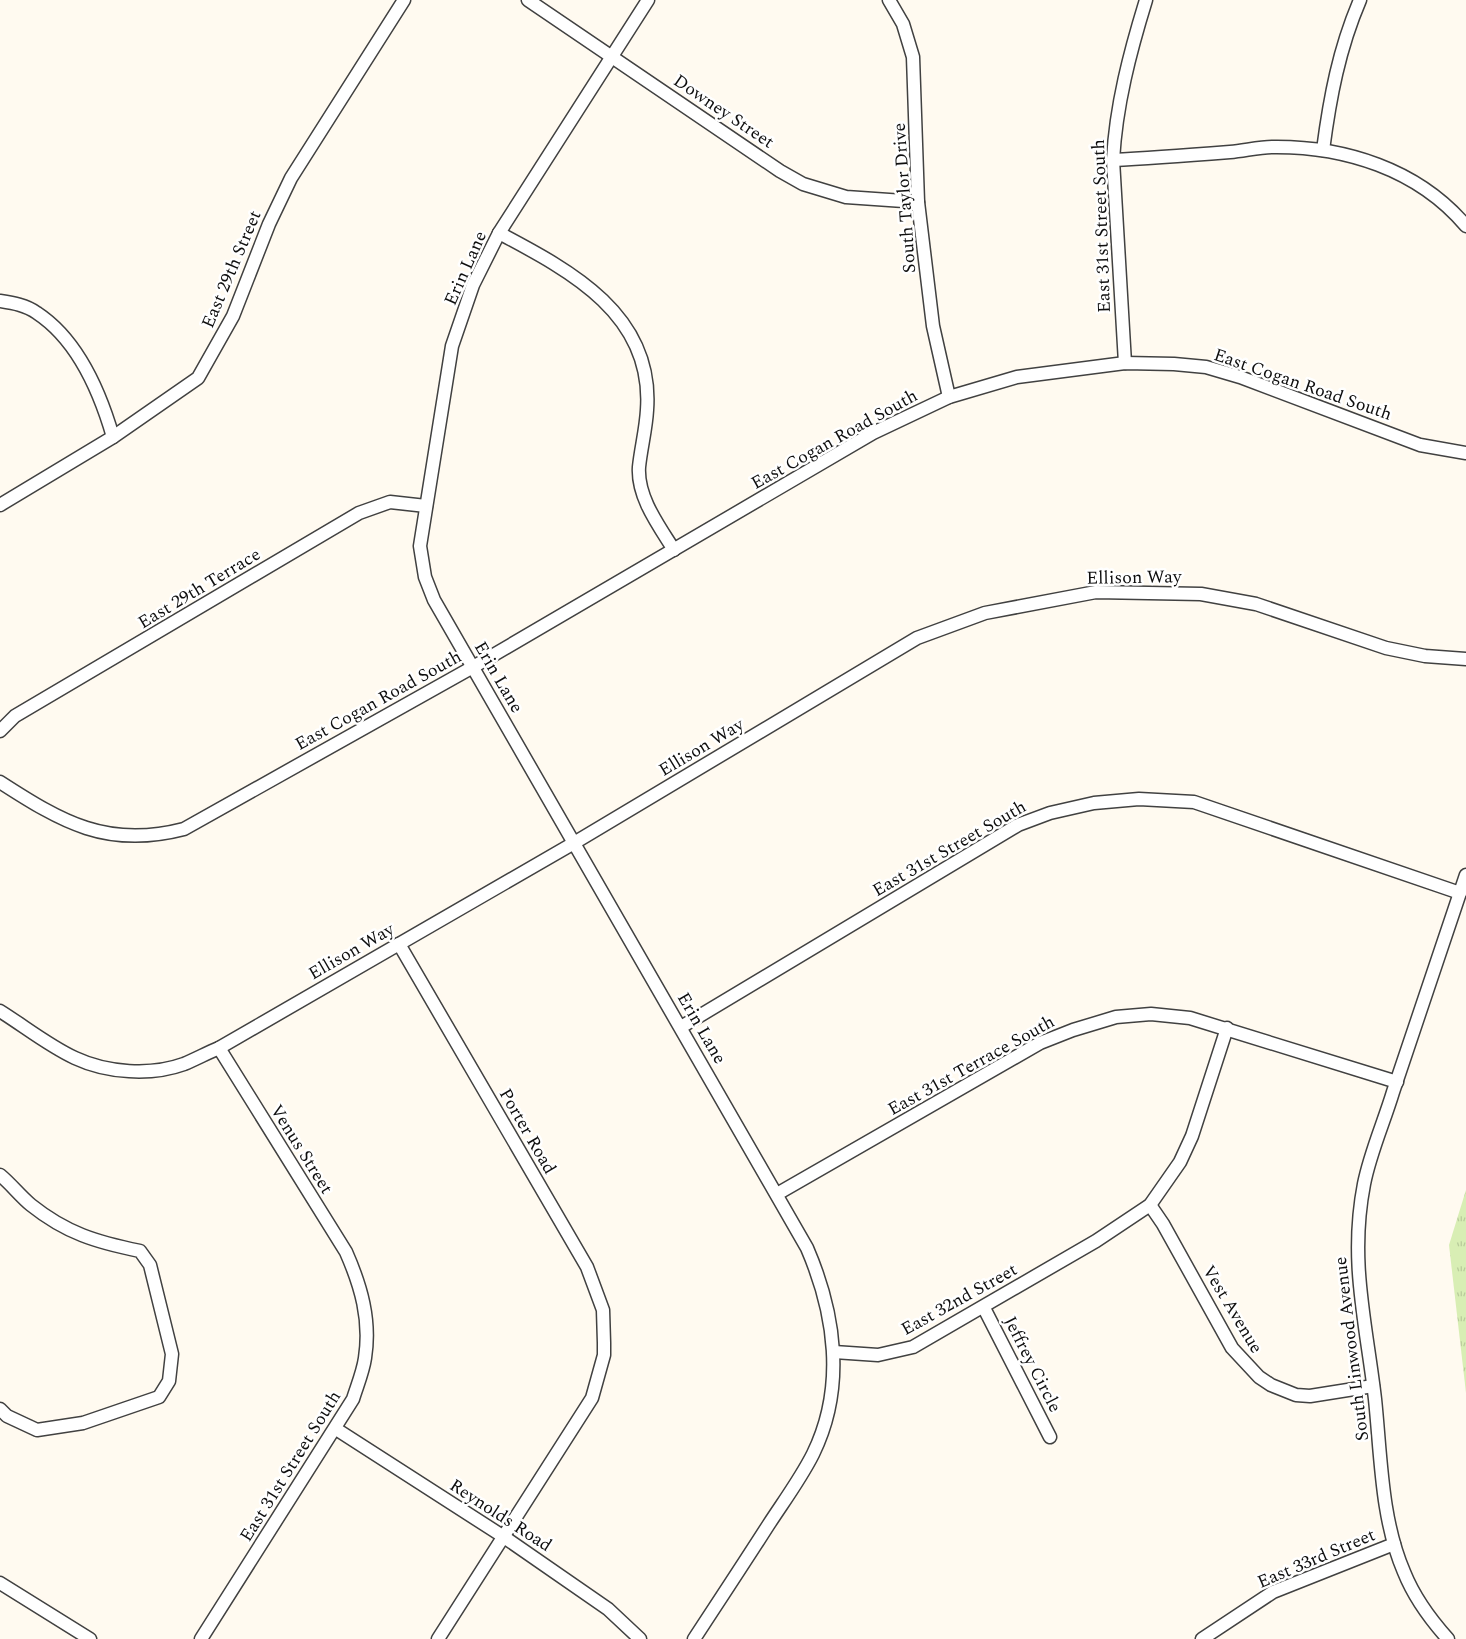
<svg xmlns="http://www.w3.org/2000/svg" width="1466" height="1639" viewBox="0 0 1466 1639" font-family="Spectral,serif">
<defs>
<pattern id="grass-tufts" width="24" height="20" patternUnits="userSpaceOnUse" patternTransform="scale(1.25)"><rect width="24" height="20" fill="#d8eeb4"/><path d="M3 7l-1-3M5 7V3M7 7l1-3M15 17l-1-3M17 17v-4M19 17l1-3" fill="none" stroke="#b8cb9a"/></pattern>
</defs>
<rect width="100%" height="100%" fill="#fffaf0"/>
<!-- grass -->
<polygon fill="url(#grass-tufts)" points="1466,1190 1466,1393 1449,1245"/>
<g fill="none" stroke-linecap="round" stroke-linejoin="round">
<!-- minor casing -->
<g stroke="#414141" stroke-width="15">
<g id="minor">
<polyline points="528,0 780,171 803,184 846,197 918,202"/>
<path d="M648 0 499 233 473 285 452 346 420 546 425 577 434 600 807 1248C835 1313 846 1387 813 1454 801 1478 784 1501 769 1524 744 1563 719 1601 694 1639"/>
<polyline points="889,0 903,24 913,57 918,202 933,326 949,397"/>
<path d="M1323 150C1330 97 1339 49 1360 0"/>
<path d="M1113 160C1152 158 1191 155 1230 152 1244 151 1258 147 1272 147 1344 146 1418 169 1466 226"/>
<path d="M499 233C571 271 654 315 647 410 646 429 641 448 639 467 637 497 659 526 674 550"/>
<path d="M0 301C13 303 26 305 37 313 78 340 100 392 113 437"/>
<path d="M1125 363 1113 160C1116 105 1130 52 1146 0"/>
<polyline points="0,505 113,437 198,378 233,316 269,224 291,178 404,0"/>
<polyline points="0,731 15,716 359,513 390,502 426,506"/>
<path d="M0 782C62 822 107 849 184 829L473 667 873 433 949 397 1017 377 1125 363 1174 364 1206 367 1240 377 1420 445 1466 453"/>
<polyline points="399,944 587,1267 603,1310 604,1343 604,1355 592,1398 438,1639"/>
<path d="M0 1011C24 1026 49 1046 75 1058 107 1073 151 1076 184 1064 196 1059 207 1053 219 1048L574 843 917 638 985 613 1096 592 1201 594 1256 604 1386 648 1425 656 1466 659"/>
<polyline points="681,1027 1018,825 1050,813 1094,803 1139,799 1194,802 1460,893"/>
<path d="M0 1175C11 1184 20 1196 31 1205 66 1233 96 1242 140 1251L150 1265 172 1354 169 1381 159 1397 83 1423 37 1430 7 1416 0 1409"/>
<polyline points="777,1194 1040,1043 1073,1030 1116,1017 1151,1014 1190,1018 1397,1082"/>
<polyline points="1150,1205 1163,1224 1232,1348 1259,1377 1271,1385 1296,1395 1310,1396 1373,1386"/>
<polyline points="984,1308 1050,1437"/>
<polyline points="834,1352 878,1355 913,1347 1096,1241 1150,1205 1180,1162 1192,1136 1227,1028"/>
<polyline points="336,1429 504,1537 608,1609 640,1639"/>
<polyline points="0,1583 90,1639"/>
<path d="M201 1639 353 1399C357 1386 363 1372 365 1358 371 1320 361 1286 346 1252L219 1048"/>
<polyline points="1202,1639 1273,1592 1394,1544"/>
<path d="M1448 1639C1430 1619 1414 1597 1404 1572 1381 1519 1381 1456 1375 1399 1366 1322 1349 1261 1364 1184 1370 1153 1384 1122 1393 1092 1417 1019 1442 947 1466 875"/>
</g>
</g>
<!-- minor -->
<use href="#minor" stroke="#fff" stroke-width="12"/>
</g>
<g text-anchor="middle" stroke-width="5" stroke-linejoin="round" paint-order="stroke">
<!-- street labels -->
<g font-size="18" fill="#0e0e0e" stroke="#fff">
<text transform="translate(724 111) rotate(34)" y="6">Downey Street</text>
<text transform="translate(904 198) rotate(-94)" y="6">South Taylor Drive</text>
<text transform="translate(1101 226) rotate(-92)" y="6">East 31st Street South</text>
<text transform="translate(465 268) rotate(-66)" y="6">Erin Lane</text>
<text transform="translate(231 269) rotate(-67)" y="6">East 29th Street</text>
<text transform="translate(1303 384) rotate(19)" y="6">East Cogan Road South</text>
<text transform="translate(834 439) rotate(-29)" y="6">East Cogan Road South</text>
<text transform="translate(1134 577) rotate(-1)" y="6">Ellison Way</text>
<text transform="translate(199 588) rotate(-31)" y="6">East 29th Terrace</text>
<text transform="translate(499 677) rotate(60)" y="6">Erin Lane</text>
<text transform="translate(378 700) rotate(-29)" y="6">East Cogan Road South</text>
<text transform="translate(701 747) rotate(-31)" y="6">Ellison Way</text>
<text transform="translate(949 848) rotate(-30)" y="6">East 31st Street South</text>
<text transform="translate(351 951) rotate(-30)" y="6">Ellison Way</text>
<text transform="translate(702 1028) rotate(60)" y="6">Erin Lane</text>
<text transform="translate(971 1065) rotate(-29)" y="6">East 31st Terrace South</text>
<text transform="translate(528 1131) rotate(60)" y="6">Porter Road</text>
<text transform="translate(302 1149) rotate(58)" y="6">Venus Street</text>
<text transform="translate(959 1299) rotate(-29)" y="6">East 32nd Street</text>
<text transform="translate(1233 1309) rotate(59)" y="6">Vest Avenue</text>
<text transform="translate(1351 1349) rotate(-97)" y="6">South Linwood Avenue</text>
<text transform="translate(1033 1364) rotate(63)" y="6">Jeffrey Circle</text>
<text transform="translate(290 1466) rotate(-58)" y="6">East 31st Street South</text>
<text transform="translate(501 1515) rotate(33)" y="6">Reynolds Road</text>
<text transform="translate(1316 1558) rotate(-23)" y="6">East 33rd Street</text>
</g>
</g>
</svg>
